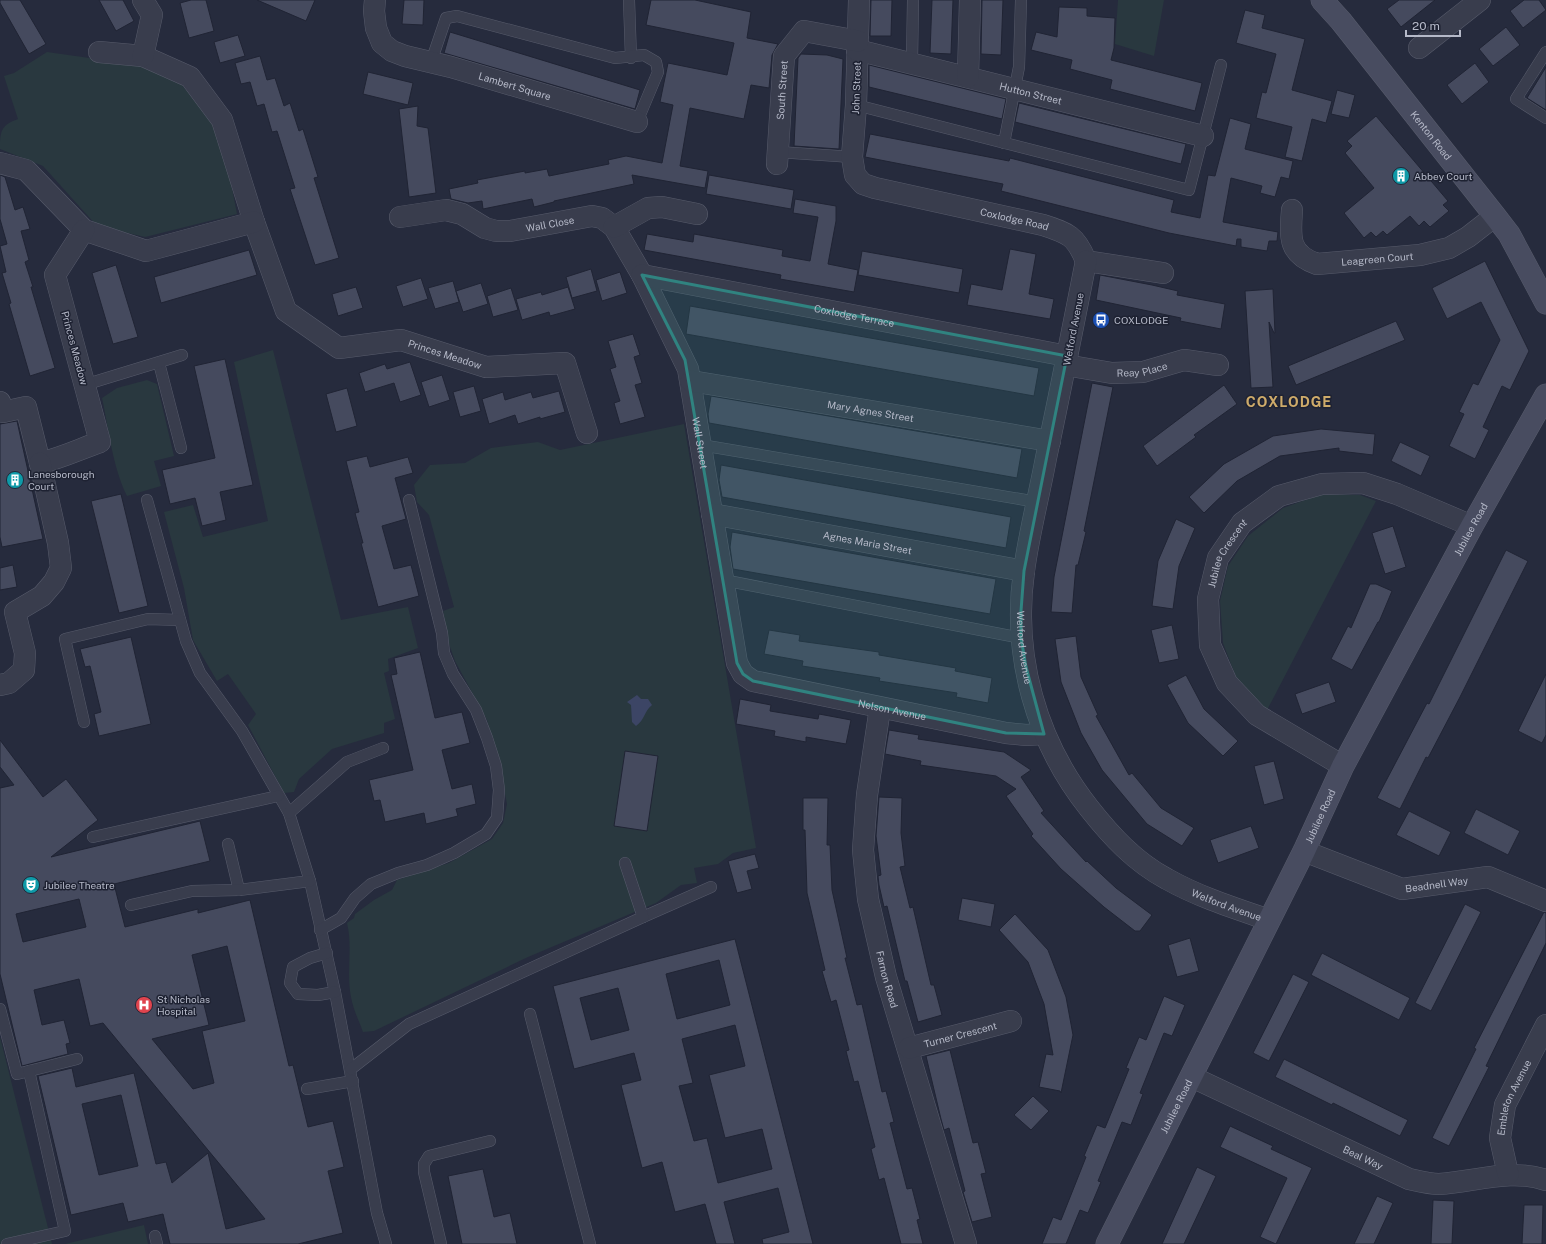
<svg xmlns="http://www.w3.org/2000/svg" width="1546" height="1244" viewBox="0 0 1546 1244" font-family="'Public Sans',sans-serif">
<rect width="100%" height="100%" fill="#262b3d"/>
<!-- green -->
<g fill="#29383f">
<polygon points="1118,0 1164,0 1154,56 1115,44"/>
<path d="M47 52 132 64 157 71 180 83 213 121 231 183 237 214 145 237 97 226 43 166 0 149C0 131 1 125 18 119L4 76 14 73Z"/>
<polygon points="273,350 341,620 408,607 418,648 388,659 389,671 384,673 395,719 384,723 384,733 332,749 299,779 294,792 284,793 248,725 256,714 228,674 217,681 193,640 184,588 164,512 193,505 203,537 268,521 234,362"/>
<path d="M147 380 157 384 174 456 154 461 161 486 127 496C112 465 109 430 102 398L117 388Z"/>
<path d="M684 424 756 848 733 853 718 864 694 868 697 883 681 885 656 903 528 957 374 1031 363 1032C359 1021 353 1009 351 997 346 972 353 947 347 923L354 918 355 914 374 900 392 890 397 880 449 863 492 839 503 823 507 804 500 769 487 720 455 661 449 644 443 611 454 607 429 515 417 502 414 485 430 465 465 463 491 448 538 442 560 450Z"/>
<polygon points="1322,494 1360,495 1376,501 1265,714 1237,680 1223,643 1220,601 1228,566 1248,536 1283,508"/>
<polygon points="0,1037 52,1244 0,1244"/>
<polygon points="144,1225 148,1244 65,1244"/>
</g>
<!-- water -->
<path fill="#3c4565" d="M637 695 641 699H648L652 705C644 711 645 720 636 726L632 722 631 705 627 702Z"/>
<!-- building -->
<g fill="#454a5e" stroke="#202434" fill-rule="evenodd">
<polygon points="0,0 20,0 46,44 29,54 0,3"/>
<polygon points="99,0 123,0 134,21 116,31"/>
<polygon points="191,0 206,0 214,31 189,38 180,3"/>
<polygon points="257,0 315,0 306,21"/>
<polygon points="404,0 424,0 423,25 402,24"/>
<polygon points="651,0 695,0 751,12 747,38 778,44 772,55 769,88 751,85 744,119 690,108 680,166 708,171 705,188 632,175 634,184 554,201 554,202 534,207 532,199 483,209 482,201 468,203 451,199 449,189 478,183 477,180 525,171 525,173 547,169 549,176 609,164 608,160 626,156 662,163 673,105 660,102 668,63 727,75 734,43 646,25"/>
<polygon points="871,0 892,0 891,36 870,36"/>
<polygon points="932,0 953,0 951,54 930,53"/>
<polygon points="982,0 1003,0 1001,55 981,54"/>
<polygon points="1399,0 1435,0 1401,27 1387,9"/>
<polygon points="1524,0 1539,0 1546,10 1523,28 1510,11"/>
<polygon points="1059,7 1087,8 1087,16 1115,18 1114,48 1111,60 1202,83 1195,111 1110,89 1112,80 1070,69 1072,60 1031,50 1036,32 1057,37"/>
<polygon points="1245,10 1265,15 1262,28 1305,39 1292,90 1332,101 1326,123 1312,119 1302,161 1285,157 1292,127 1256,118 1262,92 1266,93 1276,54 1236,43"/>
<polygon points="1506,27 1520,45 1493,66 1479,49"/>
<polygon points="450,32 640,90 635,109 444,53"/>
<polygon points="238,35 245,56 220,63 214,42"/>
<polygon points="801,54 827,55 843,59 839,149 794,146 798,58"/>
<polygon points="260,56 267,80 275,78 284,106 290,103 299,131 303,129 318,177 314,178 339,258 315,265 290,189 295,188 277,131 272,132 264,104 257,106 250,82 241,84 235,63"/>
<polygon points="1475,63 1489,82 1462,104 1447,85"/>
<polygon points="869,65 1006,99 1002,119 869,87"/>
<polygon points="1546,67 1546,110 1527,98"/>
<polygon points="368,72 413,83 408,105 363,94"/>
<polygon points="1337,90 1355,95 1349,118 1331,114"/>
<polygon points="1019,103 1186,144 1181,164 1015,122"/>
<polygon points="418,106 417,126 428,128 436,193 409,197 399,109"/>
<polygon points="1376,116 1448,201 1443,205 1449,211 1430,227 1424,221 1419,226 1410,216 1387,235 1383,231 1376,237 1371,232 1364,238 1344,213 1374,188 1345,153 1352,146 1347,141"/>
<polygon points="1230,118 1251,124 1245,149 1293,161 1289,179 1281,177 1275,197 1260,193 1262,186 1231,178 1223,222 1278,232 1277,241 1269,241 1267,251 1241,247 1241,239 1237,239 1236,246 1169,233 1001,191 1003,184 865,157 870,134 1009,161 1010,158 1174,200 1171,212 1200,218 1208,175 1215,176"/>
<polygon points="0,175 5,177 15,210 23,207 30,229 21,231 29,260 25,262 33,287 31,287 55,368 30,376 9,304 11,303 2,273 6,272 0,246 7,244 0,219"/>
<polygon points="709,175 794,190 791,209 706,194"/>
<polygon points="795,199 836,206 836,221 828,264 858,270 854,292 780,279 781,275 644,250 647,234 693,242 694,234 783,250 782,256 810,261 818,217 793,213"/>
<polygon points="1010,249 1036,254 1029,294 1054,299 1050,319 967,305 971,284 1002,290"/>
<polygon points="249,250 257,275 161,303 154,277"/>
<polygon points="862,251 963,269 959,293 858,275"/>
<polygon points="1485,261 1529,351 1510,390 1502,386 1483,427 1489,430 1475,459 1449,446 1464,414 1459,412 1473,383 1478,385 1500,340 1481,302 1447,319 1432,288"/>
<polygon points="116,265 138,337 113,344 92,273"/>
<polygon points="591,269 597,291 572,298 566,277"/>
<polygon points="620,272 627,293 602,301 596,280"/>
<polygon points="1100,275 1152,285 1178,291 1177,295 1225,304 1221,329 1180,321 1181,318 1096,300"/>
<polygon points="421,278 428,299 403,307 396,286"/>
<polygon points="453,281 459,302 435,309 428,288"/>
<polygon points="481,283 488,304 463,312 456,291"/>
<polygon points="356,287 363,308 338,316 332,294"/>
<polygon points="568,287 575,309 550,316 549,312 522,320 516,299 541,292 542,295"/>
<polygon points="511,288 518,310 493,317 487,296"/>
<polygon points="1273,289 1275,333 1274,333 1269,322 1273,387 1251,388 1245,291"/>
<polygon points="690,306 1039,368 1034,396 686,334"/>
<polygon points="1396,321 1405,340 1296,385 1288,366"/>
<polygon points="633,334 640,355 634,357 642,383 635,385 645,417 620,424 614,403 620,401 610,369 616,367 608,341"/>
<polygon points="225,359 253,485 220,492 226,520 202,526 195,498 170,504 162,470 215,458 194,366"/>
<polygon points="410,362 421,395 400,402 394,383 365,392 359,373 385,364 387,369"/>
<polygon points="442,375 450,400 429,407 421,382"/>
<polygon points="1092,383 1113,387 1084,531 1086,532 1078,565 1076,565 1072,613 1051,612 1054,577"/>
<polygon points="1224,385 1237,404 1194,435 1196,437 1157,466 1143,446"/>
<polygon points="474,386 481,411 460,417 453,392"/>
<polygon points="347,388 357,426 336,432 326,394"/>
<polygon points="559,391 565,412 540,419 540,417 518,424 515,415 489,424 482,399 503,392 505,400 531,392 533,398"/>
<polygon points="711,396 1022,449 1017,478 709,423 708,414"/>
<polygon points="17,421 43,539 2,547 0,537 0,424"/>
<polygon points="1321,429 1375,434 1373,455 1339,451 1339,448 1280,456 1237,481 1204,513 1189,497 1224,464 1273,436"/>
<polygon points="1400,442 1430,456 1421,476 1391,461"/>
<polygon points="367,456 370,467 408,457 413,473 395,478 406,519 382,526 394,569 411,565 419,596 378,607 361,543 363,543 355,513 359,512 346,461"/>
<polygon points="721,465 1011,517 1006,548 722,497 719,480"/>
<polygon points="121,494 148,606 119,613 91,501"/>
<polygon points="1176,519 1195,528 1179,566 1173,609 1152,606 1158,561"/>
<polygon points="1393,526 1406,567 1385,574 1372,533"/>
<polygon points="732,532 996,579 990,614 733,569 730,547"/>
<polygon points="1506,550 1528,561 1460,697 1428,758 1426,757 1400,809 1377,798 1427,703 1429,704"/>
<polygon points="13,565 17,587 0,590 0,568"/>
<polygon points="1370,584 1376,584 1392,591 1379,622 1378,622 1352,670 1331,659 1348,626 1351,628"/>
<polygon points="1172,625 1179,659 1159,663 1151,630"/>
<polygon points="769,630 800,635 799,641 879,652 879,655 956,668 955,671 992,678 988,703 956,697 957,693 879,681 880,678 802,666 803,661 764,654"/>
<polygon points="1076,636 1081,677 1098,715 1096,716 1129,775 1132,773 1161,808 1194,828 1182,846 1147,824 1102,770 1081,733 1061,682 1055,639"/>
<polygon points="131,637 151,724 99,736 94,714 101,712 90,666 85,667 80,649"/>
<polygon points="420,652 435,718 462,712 470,743 442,750 452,789 472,784 476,804 456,809 458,816 426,824 424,813 385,822 380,800 374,801 369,780 413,770 391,675 397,674 394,658"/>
<polygon points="1546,674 1546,735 1542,743 1518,731"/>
<polygon points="1186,675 1204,709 1238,741 1223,756 1188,723 1167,685"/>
<polygon points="1329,682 1336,702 1302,714 1295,694"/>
<polygon points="740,699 771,705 770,711 818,719 819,714 851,720 846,744 806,737 806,742 774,736 775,731 736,724"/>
<polygon points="889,730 919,735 918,739 1004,752 1031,770 1021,777 1044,811 1041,813 1086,862 1087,861 1116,888 1152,915 1140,931 1135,931 1104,907 1061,869 1031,836 1033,834 1006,796 1016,789 996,776 920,765 921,761 885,754"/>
<path d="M0 740 43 797 66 779 98 820 51 857 200 821 210 861 114 884 125 927 198 909V913L250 900 289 1066 293 1065 308 1127 333 1121 344 1167 328 1171 343 1233 298 1244H170L163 1214 128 1222 123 1203 71 1215 38 1076 72 1068 76 1087 134 1073 156 1164 166 1162 172 1183 208 1153 226 1229 265 1219 103 1023 90 1026 79 979 34 990 42 1025 64 1020 70 1043 66 1044 68 1054 22 1066 0 974V788L14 785 0 767ZM79 899 86 927 23 942 16 914ZM227 946 245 1021 202 1031 214 1083 193 1089 152 1039 209 1025 192 955ZM121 1095 138 1166 99 1175 82 1104Z"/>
<polygon points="625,751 658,756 647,831 614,826"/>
<polygon points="1274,761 1284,799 1264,805 1254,766"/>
<polygon points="879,797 902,798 901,833 905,866 900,867 910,908 913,907 931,985 934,985 942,1015 918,1022 907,981 905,981 887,906 884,907 879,885 878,876 881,875 876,836"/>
<polygon points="803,798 828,798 827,845 830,845 832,890 847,958 845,958 857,1005 862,1004 882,1092 886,1091 894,1122 890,1123 907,1189 912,1188 920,1219 917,1220 923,1244 901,1244 884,1178 879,1180 871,1149 875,1147 858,1081 854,1082 846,1051 849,1050 836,1000 831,1002 822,971 825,970 807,893 805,830 803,830"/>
<polygon points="1476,809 1520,831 1508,855 1464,833"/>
<polygon points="1409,811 1451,832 1439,856 1396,835"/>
<polygon points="1251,826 1259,848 1218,863 1210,840"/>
<polygon points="755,854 759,868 747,871 752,889 737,893 728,861"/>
<polygon points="962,898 995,904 991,927 958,920"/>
<polygon points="1465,904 1481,912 1431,1011 1415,1003"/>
<polygon points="1544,912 1546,913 1546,943 1486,1066 1489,1067 1449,1146 1432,1138 1476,1049 1474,1048"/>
<polygon points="1015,914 1048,950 1066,997 1073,1035 1061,1093 1060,1091 1039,1087 1046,1054 1053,1055 1044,1004 1028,962 999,930"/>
<polygon points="1190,938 1199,971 1177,977 1168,945"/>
<path d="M735 939 813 1244H763L762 1239 789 1232 778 1188 724 1202 735 1244H716L705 1204 675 1212 662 1162 642 1168 621 1085 641 1080 634 1053 574 1069 553 986ZM719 960 730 1005 677 1019 666 974ZM618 988 629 1030 591 1040 580 998ZM735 1025 745 1066 709 1075 725 1138 762 1129 772 1169 718 1183 707 1138 694 1141 679 1086 693 1083 682 1039Z"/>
<polygon points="1322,953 1410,998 1399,1020 1311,975"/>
<polygon points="1293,974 1309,982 1269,1061 1253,1053"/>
<polygon points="1164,996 1185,1005 1172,1036 1164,1033 1140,1093 1143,1094 1131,1125 1122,1122 1098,1181 1101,1182 1088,1213 1080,1210 1066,1244 1042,1244 1053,1217 1061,1220 1086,1157 1084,1156 1097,1125 1105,1128 1129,1069 1126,1068 1139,1037 1146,1040"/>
<polygon points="950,1050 973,1143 978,1142 986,1173 981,1174 992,1217 972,1222 963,1192 965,1191 949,1128 944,1130 941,1119 926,1056"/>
<polygon points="1284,1059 1408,1120 1400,1136 1333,1103 1332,1105 1275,1077"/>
<polygon points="1033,1096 1049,1111 1031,1130 1014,1115"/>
<polygon points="1230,1126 1273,1146 1271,1149 1312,1168 1276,1244 1260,1237 1287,1178 1220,1147"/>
<polygon points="1197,1167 1216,1176 1184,1244 1162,1244"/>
<polygon points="483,1169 494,1217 510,1213 517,1244 462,1244 448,1176"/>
<polygon points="1377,1196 1393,1203 1374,1244 1354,1244"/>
<polygon points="1433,1200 1454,1201 1452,1244 1431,1244"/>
<polygon points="1524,1205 1543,1205 1542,1244 1522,1244"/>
</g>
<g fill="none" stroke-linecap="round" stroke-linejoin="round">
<!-- lane casing -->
<g stroke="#575b6b" stroke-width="12">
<g id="lane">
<polyline points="629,0 631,58"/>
<polyline points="1546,52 1516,99 1546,118"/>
<polyline points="431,62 446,18 457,16 615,58 644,55 656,62 658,72 637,122"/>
<polyline points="912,62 913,0"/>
<polyline points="856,105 1189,190 1221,65"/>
<polyline points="1004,143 1019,67 1021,0"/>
<polyline points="778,152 852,157"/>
<polyline points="159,363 181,448"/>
<polyline points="84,385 182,355"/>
<polyline points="701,445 1037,502"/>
<polyline points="147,500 186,641 200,673 242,731 289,813 310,881 335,992 377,1213 386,1244"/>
<polyline points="723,580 1021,638"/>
<polyline points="84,722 65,639 148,619 180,620"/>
<polyline points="289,813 347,762 383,748"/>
<polyline points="93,837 278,796"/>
<polyline points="228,844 239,890"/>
<polyline points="131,905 192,891 239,890 310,881"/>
<polyline points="643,917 711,887"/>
<polyline points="320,930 341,918 355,898 371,884 398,873 427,865 454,853 486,834 497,818 499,790 496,766 487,738 476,710 453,674 444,653 442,633 409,500"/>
<polyline points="327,953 310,958 293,967 290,983 298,994 318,995 335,992"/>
<polyline points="0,1009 17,1074 77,1059"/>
<polyline points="530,1014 590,1244"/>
<polyline points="351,1069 409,1024 643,917 625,863"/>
<polyline points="307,1089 353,1081"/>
<polyline points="155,1236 157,1244"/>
<polyline points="7,1244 65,1231 29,1071"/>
<polyline points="441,1244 424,1172 424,1164 429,1156 490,1141"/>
</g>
</g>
<!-- street casing -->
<g stroke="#575b6b" stroke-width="22">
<g id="street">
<path id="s1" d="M375 0 374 11 376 28 382 43 392 51 405 56 451 67 637 122"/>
<path id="s2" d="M859 0 856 105 852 157 855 175 863 184 875 188 1043 225C1068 233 1076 236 1086 261L1163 273"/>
<polyline points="1419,48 1480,0"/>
<path id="s3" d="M857 50 1203 136"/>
<path id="s4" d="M99 52 143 56 190 77 222 120 254 222 286 311 339 348 401 340 486 367 565 363 587 433"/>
<polyline points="143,56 152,15 143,0"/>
<polyline points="968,77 970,0"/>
<polyline points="0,163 26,170 84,230 146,251 254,222"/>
<path id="s5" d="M777 164 784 56 804 31 858 41"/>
<path id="s6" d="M1292 210C1290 237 1288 254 1317 264L1420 255 1449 248 1468 237 1495 216"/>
<path id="s7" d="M400 217 446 210 462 214 485 228 496 231H510L592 216 602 218 614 227 642 275 688 369 737 663 743 674 753 681 1006 733 1026 735 1044 734"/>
<polyline points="614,227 648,208 662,207 697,214"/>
<path id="s8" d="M1086 261C1073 327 1060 393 1046 458 1039 496 1029 533 1024 571 1012 656 1036 741 1089 808 1111 836 1135 862 1167 879 1199 897 1234 908 1269 920"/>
<path id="s9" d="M642 275 1067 356"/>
<path id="s10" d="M1065 365 1112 373 1143 372 1184 360 1218 365"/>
<path id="s11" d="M691 381 1050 441"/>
<path d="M0 402 3 412 26 407 40 463C61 458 80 449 100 442L55 275 84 230"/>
<path id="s12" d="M712 514 1024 571"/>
<polyline points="0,685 9,683 24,670 25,653 15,612 42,596 54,582 61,568 58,543 40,463"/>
<path id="s13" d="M880 708 867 795 863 850 868 899 886 977 966 1244"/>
<path id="s14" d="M1343 766 1257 715 1227 683 1210 645 1208 599 1218 558 1242 523 1279 496 1322 484 1363 483 1397 494 1472 526"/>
<path id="s15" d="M1304 851 1402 889 1488 877 1546 901"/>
<path id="s16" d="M909 1048 1011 1021"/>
<path id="s17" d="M1192 1077 1409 1179C1418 1181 1430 1184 1439 1184 1475 1182 1511 1168 1546 1180"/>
<path id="s18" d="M1508 1174 1500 1138 1505 1105 1546 1025"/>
</g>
</g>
<!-- secondary casing -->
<g stroke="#575b6b" stroke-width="23">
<g id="secondary">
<path id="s19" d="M1322 0 1341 21 1495 216 1509 234 1546 303"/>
<path id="s20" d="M1107 1244 1304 851 1343 766 1472 526 1546 395"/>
</g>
</g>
<!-- lane -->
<use href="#lane" stroke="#393d4d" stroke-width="11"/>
<!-- street -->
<use href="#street" stroke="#393d4d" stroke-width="21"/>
<!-- secondary -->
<use href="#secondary" stroke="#484c60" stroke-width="22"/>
</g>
<!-- marked area -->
<path fill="#308380" fill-opacity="0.2" stroke="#308380" stroke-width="3" stroke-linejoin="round" d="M642 275 1067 356 1024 571 1021 611V638L1026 667 1044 734 1006 733 753 681 743 674 737 663 685 360Z"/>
<!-- icons -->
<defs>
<g id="building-disc" transform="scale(0.9)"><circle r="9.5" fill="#0f9aa8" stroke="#1e2232"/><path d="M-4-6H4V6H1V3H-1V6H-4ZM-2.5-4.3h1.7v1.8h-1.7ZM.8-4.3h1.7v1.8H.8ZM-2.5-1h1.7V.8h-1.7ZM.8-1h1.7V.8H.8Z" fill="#fff"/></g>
<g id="bus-disc" transform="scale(0.9)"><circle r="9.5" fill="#1a4fb4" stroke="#1e2232"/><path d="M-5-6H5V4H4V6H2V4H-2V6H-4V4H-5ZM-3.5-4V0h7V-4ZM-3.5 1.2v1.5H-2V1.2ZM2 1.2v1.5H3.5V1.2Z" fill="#fff"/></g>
<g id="theatre-disc" transform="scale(0.9)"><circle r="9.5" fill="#0f9aa8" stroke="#1e2232"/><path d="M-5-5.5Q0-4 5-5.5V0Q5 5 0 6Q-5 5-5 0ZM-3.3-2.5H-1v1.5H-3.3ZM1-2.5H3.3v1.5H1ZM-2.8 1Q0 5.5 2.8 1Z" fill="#fff"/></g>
<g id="hospital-disc" transform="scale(0.9)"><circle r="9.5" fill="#e0444e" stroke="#1e2232"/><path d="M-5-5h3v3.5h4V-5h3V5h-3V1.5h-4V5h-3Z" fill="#fff"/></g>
</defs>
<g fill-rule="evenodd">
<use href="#building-disc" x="1401" y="176"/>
<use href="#bus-disc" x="1101" y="320"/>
<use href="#building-disc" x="15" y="480"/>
<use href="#theatre-disc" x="31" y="885"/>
<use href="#hospital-disc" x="144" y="1005"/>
</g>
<g text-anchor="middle" stroke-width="3" stroke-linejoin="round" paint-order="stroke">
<!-- street labels -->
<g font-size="10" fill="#b5b9c8" stroke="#1e2232">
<text dy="4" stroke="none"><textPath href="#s1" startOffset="185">Lambert Square</textPath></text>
<text transform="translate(856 88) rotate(-88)" y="4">John Street</text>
<text dy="4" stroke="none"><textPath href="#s5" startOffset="74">South Street</textPath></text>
<text dy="4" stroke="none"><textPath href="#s3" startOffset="179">Hutton Street</textPath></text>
<text dy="4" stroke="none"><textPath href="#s19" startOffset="174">Kenton Road</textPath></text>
<text dy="4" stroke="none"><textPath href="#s2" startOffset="343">Coxlodge Road</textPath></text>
<text dy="4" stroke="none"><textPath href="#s7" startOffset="156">Wall Close</textPath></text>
<text dy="4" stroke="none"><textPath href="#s6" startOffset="127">Leagreen Court</textPath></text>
<text dy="4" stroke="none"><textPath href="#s9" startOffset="216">Coxlodge Terrace</textPath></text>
<text transform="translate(1073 329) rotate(-79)" y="4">Welford Avenue</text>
<text transform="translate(75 348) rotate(75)" y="4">Princes Meadow</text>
<text dy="4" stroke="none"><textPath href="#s4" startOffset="524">Princes Meadow</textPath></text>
<text dy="4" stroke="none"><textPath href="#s10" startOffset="78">Reay Place</textPath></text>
<text dy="4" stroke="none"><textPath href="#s11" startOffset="182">Mary Agnes Street</textPath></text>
<text dy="4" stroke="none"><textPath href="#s7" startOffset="459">Wall Street</textPath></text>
<text dy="4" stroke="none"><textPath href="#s20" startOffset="802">Jubilee Road</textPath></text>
<text dy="4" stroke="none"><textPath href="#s12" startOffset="158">Agnes Maria Street</textPath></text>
<text dy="4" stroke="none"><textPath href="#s14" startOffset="282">Jubilee Crescent</textPath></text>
<text dy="4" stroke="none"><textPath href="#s8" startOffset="393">Welford Avenue</textPath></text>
<text dy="4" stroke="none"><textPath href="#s7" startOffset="849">Nelson Avenue</textPath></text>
<text dy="4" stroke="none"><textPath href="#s20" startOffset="478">Jubilee Road</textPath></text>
<text dy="4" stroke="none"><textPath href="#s15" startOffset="140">Beadnell Way</textPath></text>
<text dy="4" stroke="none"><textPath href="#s8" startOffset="740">Welford Avenue</textPath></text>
<text dy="4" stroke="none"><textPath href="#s13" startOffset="275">Farnon Road</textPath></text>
<text dy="4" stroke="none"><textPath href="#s16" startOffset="53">Turner Crescent</textPath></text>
<text dy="4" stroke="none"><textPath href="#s18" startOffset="80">Embleton Avenue</textPath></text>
<text dy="4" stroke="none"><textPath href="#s20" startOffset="154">Jubilee Road</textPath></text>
<text dy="4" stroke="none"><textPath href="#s17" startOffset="189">Beal Way</textPath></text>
</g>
<!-- poi labels -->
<g font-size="10" fill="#b5b9c8" stroke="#1e2232" text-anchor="start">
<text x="1414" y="180">Abbey Court</text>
<text x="1114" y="324">COXLODGE</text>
<text x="28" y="478">Lanesborough<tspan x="28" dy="12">Court</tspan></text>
<text x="44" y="889">Jubilee Theatre</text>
<text x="157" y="1003">St Nicholas<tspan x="157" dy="12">Hospital</tspan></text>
</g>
<!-- district labels -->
<g font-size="14" font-weight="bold" letter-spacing="1" fill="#ceab6a" stroke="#1e2232">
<text x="1289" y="407">COXLODGE</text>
</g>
</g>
<!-- scale -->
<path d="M1406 30v6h54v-6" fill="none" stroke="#b5b9c8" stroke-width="2"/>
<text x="1412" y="30" font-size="12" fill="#b5b9c8" stroke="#1e2232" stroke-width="3" paint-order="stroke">20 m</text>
</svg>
